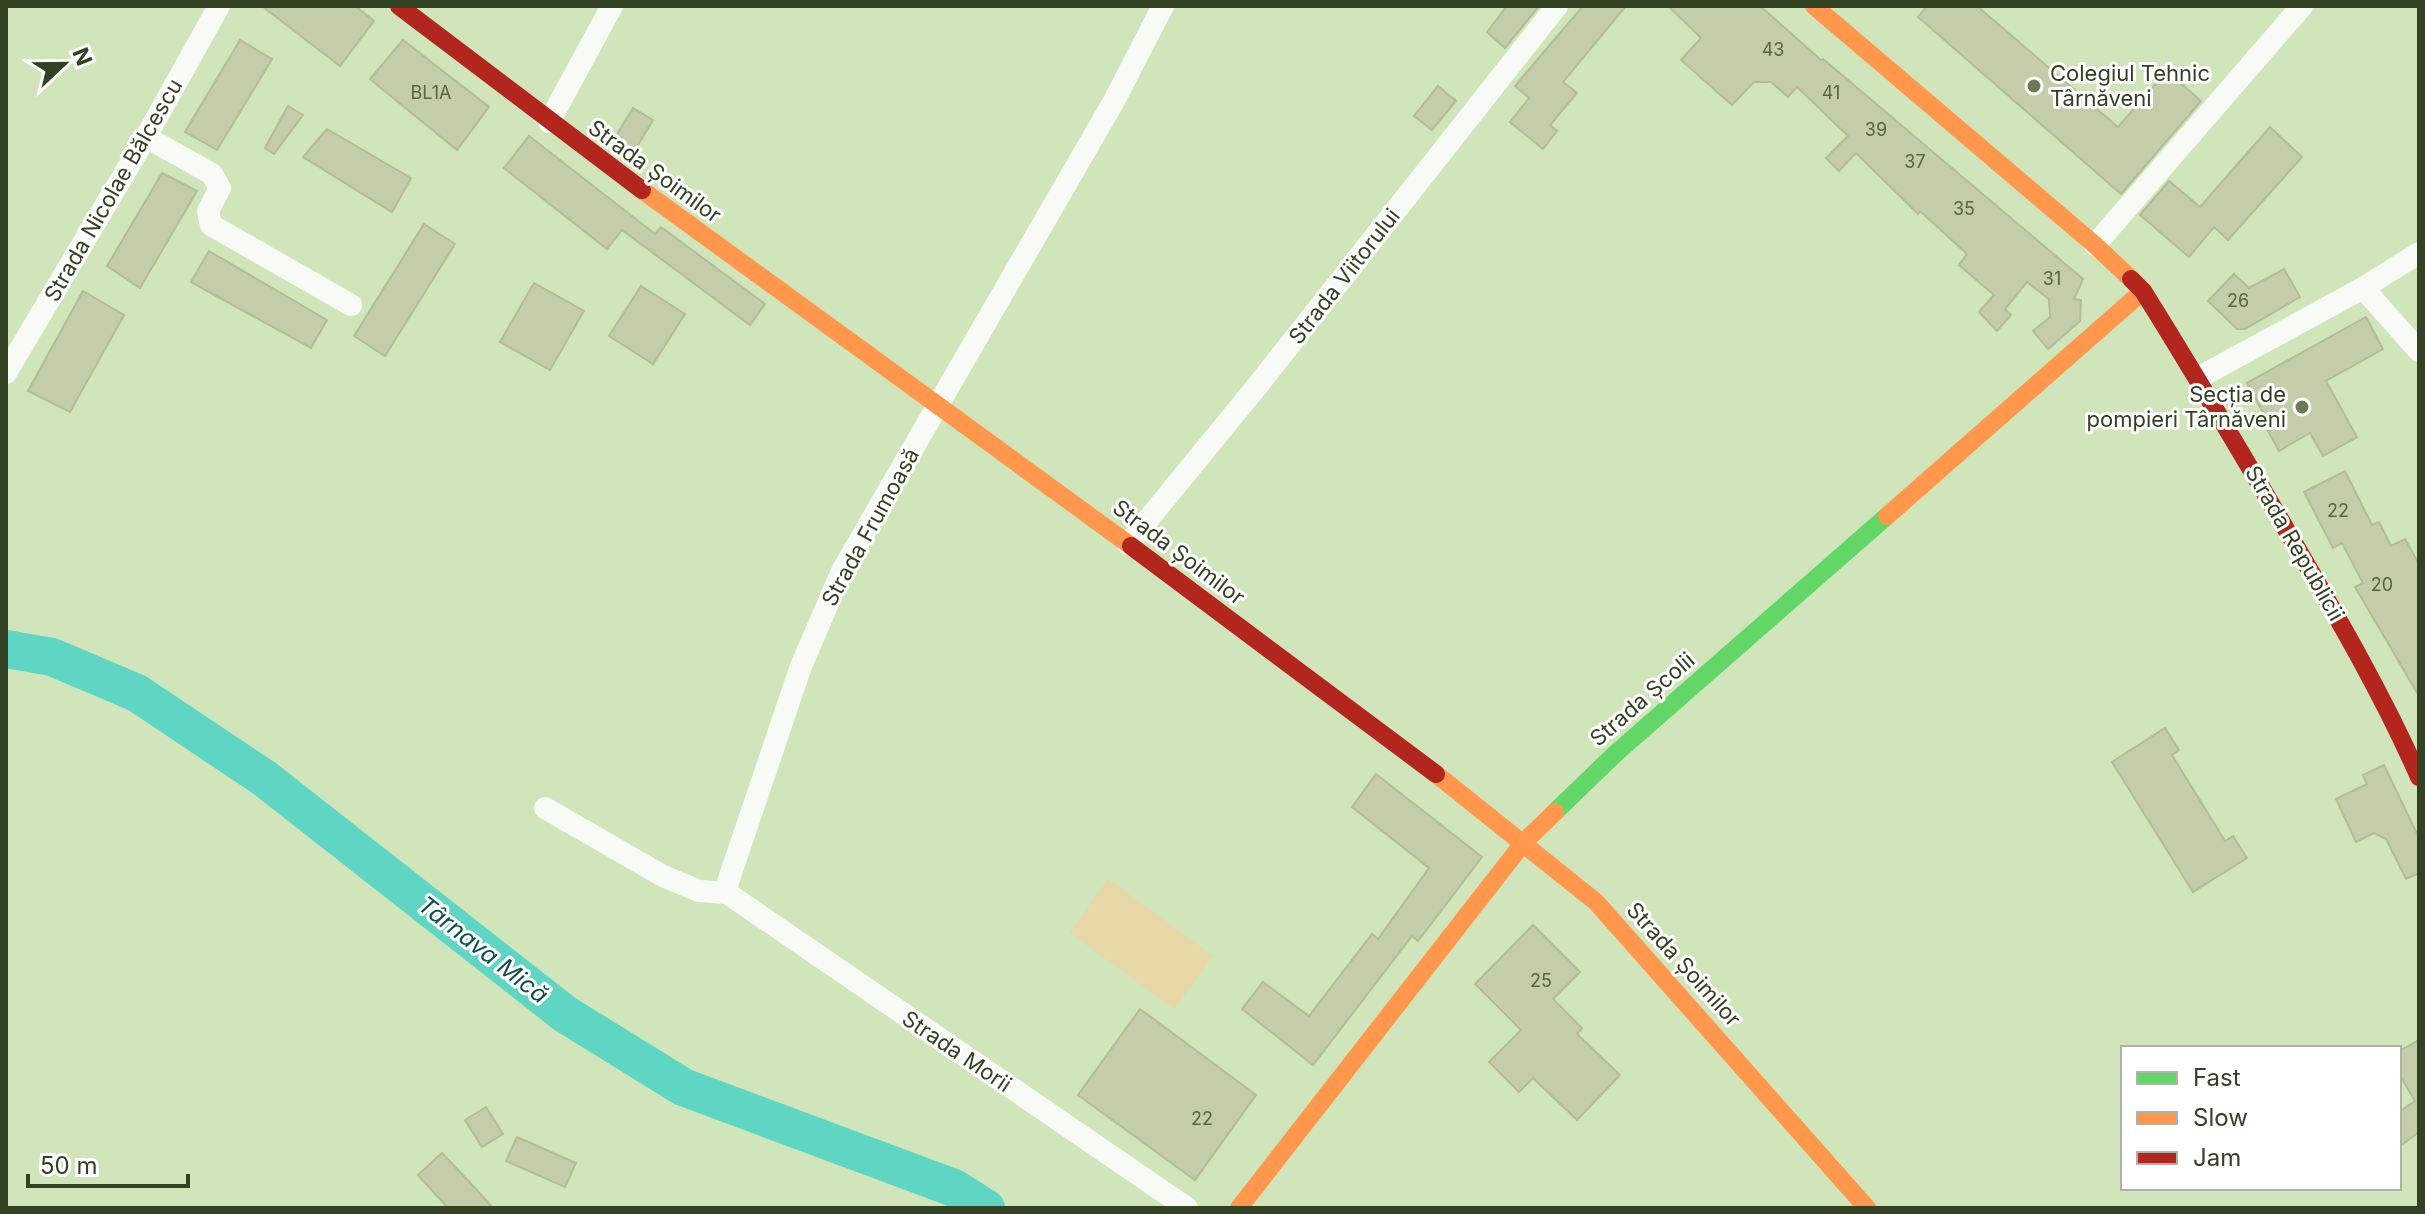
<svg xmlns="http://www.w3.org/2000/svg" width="2425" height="1214" viewBox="0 0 2425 1214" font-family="Inter,sans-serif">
<rect width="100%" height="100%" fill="#d0e5ba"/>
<!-- green -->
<polygon fill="#e8d7a7" points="1108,879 1213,956 1174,1009 1070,933"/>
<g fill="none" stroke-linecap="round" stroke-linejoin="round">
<!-- river -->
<polyline stroke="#5fd6c3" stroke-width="38" points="6,649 52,657 137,693 264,778 565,1014 683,1087 954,1188 986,1208"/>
</g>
<!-- building -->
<g fill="#c3cda9" stroke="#b3bc98" stroke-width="2">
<polygon points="262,6 355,6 374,21 340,66"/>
<polygon points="1507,6 1539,6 1505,48 1487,32"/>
<polygon points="1583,6 1626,6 1563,82 1577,93 1550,125 1557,131 1543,149 1510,122 1529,98 1515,86"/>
<polygon points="1668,6 1760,6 1821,60 1823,59 2083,279 2074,299 2081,300 2080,321 2048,349 2033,331 2050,317 2049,299 2027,282 2005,309 2011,315 1997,331 1979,312 1994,295 1959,265 1967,254 1920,211 1918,214 1856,153 1839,171 1826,158 1848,136 1797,87 1788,97 1771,82 1754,82 1732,105 1681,60 1701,38"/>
<polygon points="1927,6 1977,6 2118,127 2167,71 2201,101 2121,194 1918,17"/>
<polygon points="240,40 272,59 217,150 185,132"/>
<polygon points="403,40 489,107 457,150 370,79"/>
<polygon points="1438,86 1456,101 1432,130 1414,116"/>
<polygon points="288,106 303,115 274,154 265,148"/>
<polygon points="633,108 653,120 633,153 613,141"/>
<polygon points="2270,127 2302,157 2228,240 2214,227 2189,257 2140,215 2169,181 2200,207"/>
<polygon points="327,129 411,178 392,212 303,157"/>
<polygon points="529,136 655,234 661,227 765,304 750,325 622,230 607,249 504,168"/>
<polygon points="162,173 197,191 140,288 107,266"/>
<polygon points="424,224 455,244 385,356 354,336"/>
<polygon points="209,251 327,320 311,348 191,282"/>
<polygon points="2284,269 2300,297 2245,329 2237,329 2208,301 2234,274 2249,288"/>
<polygon points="534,283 584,311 550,370 500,342"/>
<polygon points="641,286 685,314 653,364 609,336"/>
<polygon points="83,291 124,315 70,412 28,391"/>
<polygon points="2366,317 2383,349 2326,381 2357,437 2323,456 2310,433 2279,451 2268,431 2272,429 2247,383"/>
<polygon points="2345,471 2372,525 2379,522 2391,546 2405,539 2419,564 2419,696 2355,587 2363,583 2342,543 2333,548 2304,492"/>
<polygon points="2165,728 2179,750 2172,755 2225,841 2233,836 2247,858 2193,892 2112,762"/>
<polygon points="2384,765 2419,838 2419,873 2406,879 2386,839 2374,833 2356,842 2336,799 2367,784 2363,775"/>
<polygon points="1376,774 1482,857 1418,941 1412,936 1313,1065 1242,1009 1263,982 1309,1016 1372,934 1378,939 1429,868 1352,807"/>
<polygon points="1533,925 1580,972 1553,999 1582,1028 1577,1034 1620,1075 1577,1120 1533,1078 1519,1092 1489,1062 1521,1030 1475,984"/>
<polygon points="1140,1009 1256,1095 1195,1180 1078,1095"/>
<polygon points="2419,1040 2419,1132 2399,1147 2399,1112 2415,1101 2399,1074 2399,1051"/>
<polygon points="486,1107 503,1134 482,1147 465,1120"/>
<polygon points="517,1137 576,1163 565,1187 506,1161"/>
<polygon points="442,1153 476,1189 493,1208 448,1208 418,1175"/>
</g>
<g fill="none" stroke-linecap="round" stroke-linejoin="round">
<!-- street -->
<g stroke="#f8fbf5" stroke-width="22">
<polyline points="549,122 612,6"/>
<polyline points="146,137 212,174 220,188 208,211 211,225 351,305"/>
<polyline points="2095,245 2302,6"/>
<polyline points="2363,288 2419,351"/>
<polyline points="6,373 146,137 219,6"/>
<polyline points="2198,378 2363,288 2419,253"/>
<polyline points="1128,544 1258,385 1557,6"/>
<polyline points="545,808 663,876 699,891 727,893"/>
<polyline points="727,893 727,885 801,666 842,571 1114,101 1163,6"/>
<polyline points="727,893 1187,1208"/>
</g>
<!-- fast -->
<polyline stroke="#63d668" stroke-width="18" points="1555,812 1615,754 1887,516"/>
<!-- slow -->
<g stroke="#ff974d" stroke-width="18">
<polyline points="1814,6 2095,245 2131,279"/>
<polyline points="642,190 1131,546"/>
<polyline points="1887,516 2143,291"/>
<polyline points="1436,774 1596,902 1867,1208"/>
<polyline points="1239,1208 1524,842 1555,812"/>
</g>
<!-- jam -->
<g stroke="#b3261e" stroke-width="18">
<polyline points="399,6 642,190"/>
<path d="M2131 279 2143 291C2194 372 2242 454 2290 536 2336 615 2382 693 2419 777"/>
<polyline points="1131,546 1436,774"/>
</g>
</g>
<!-- markers -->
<g fill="#6a7b57" stroke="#fff" stroke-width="3">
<circle cx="2034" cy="86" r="8"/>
<circle cx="2302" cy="407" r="8"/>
</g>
<g text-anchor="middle" stroke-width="6" stroke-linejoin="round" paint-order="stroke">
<!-- number labels -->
<g font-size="18" fill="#576544">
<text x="1773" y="56">43</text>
<text x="431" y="99">BL1A</text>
<text x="1831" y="99">41</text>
<text x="1876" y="136">39</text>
<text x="1915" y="168">37</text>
<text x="1964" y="215">35</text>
<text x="2052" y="285">31</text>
<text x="2238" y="307">26</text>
<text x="2338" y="517">22</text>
<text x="2382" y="591">20</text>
<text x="1541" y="987">25</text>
<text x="1202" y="1125">22</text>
</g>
<!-- poi labels -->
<g font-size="22" fill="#334222" stroke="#fff" text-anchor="start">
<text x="2050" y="81">Colegiul Tehnic<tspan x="2050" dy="25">Târnăveni</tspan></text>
<text x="2286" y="402" text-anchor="end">Secția de<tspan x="2286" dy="25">pompieri Târnăveni</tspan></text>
</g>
<!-- street labels -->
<g font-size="22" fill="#334222" stroke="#fff">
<text transform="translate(655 171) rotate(36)" y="8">Strada Șoimilor</text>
<text transform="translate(113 190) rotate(-60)" y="8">Strada Nicolae Bălcescu</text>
<text transform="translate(1344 276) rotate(-52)" y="8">Strada Viitorului</text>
<text transform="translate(870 527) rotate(-61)" y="8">Strada Frumoasă</text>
<text transform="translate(2295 543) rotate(60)" y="8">Strada Republicii</text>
<text transform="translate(1179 552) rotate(37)" y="8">Strada Șoimilor</text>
<text transform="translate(1642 699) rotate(-41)" y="8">Strada Școlii</text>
<text transform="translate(1684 964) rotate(48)" y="8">Strada Șoimilor</text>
<text transform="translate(957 1051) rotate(34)" y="8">Strada Morii</text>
</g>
<!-- water labels -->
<g font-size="24" font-style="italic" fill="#0d4f4b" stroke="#fff">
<text transform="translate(483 950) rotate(38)" y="8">Târnava Mică</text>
</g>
</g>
<!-- border -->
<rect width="2425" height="1214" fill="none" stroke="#334222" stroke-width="16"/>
<!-- legend -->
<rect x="2121" y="1046" width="280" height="144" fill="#ffffff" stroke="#adb3a7" stroke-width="2"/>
<rect x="2137" y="1072" width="40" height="12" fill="#63d668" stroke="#adb3a7" stroke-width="2"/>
<text x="2193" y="1086" font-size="24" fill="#334222">Fast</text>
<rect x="2137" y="1112" width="40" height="12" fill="#ff974d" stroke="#adb3a7" stroke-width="2"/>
<text x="2193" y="1126" font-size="24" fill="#334222">Slow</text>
<rect x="2137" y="1152" width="40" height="12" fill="#b3261e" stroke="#adb3a7" stroke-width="2"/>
<text x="2193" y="1166" font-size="24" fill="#334222">Jam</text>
<!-- north arrow -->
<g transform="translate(64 64) rotate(68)" stroke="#ffffff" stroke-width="6" paint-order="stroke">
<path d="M0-6L14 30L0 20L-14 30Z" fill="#334222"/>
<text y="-12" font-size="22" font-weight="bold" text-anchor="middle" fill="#334222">N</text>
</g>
<!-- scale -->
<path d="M28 1174v12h160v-12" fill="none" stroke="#334222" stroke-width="4"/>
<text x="40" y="1174" font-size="24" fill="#334222" stroke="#ffffff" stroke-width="6" paint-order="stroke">50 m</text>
</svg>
